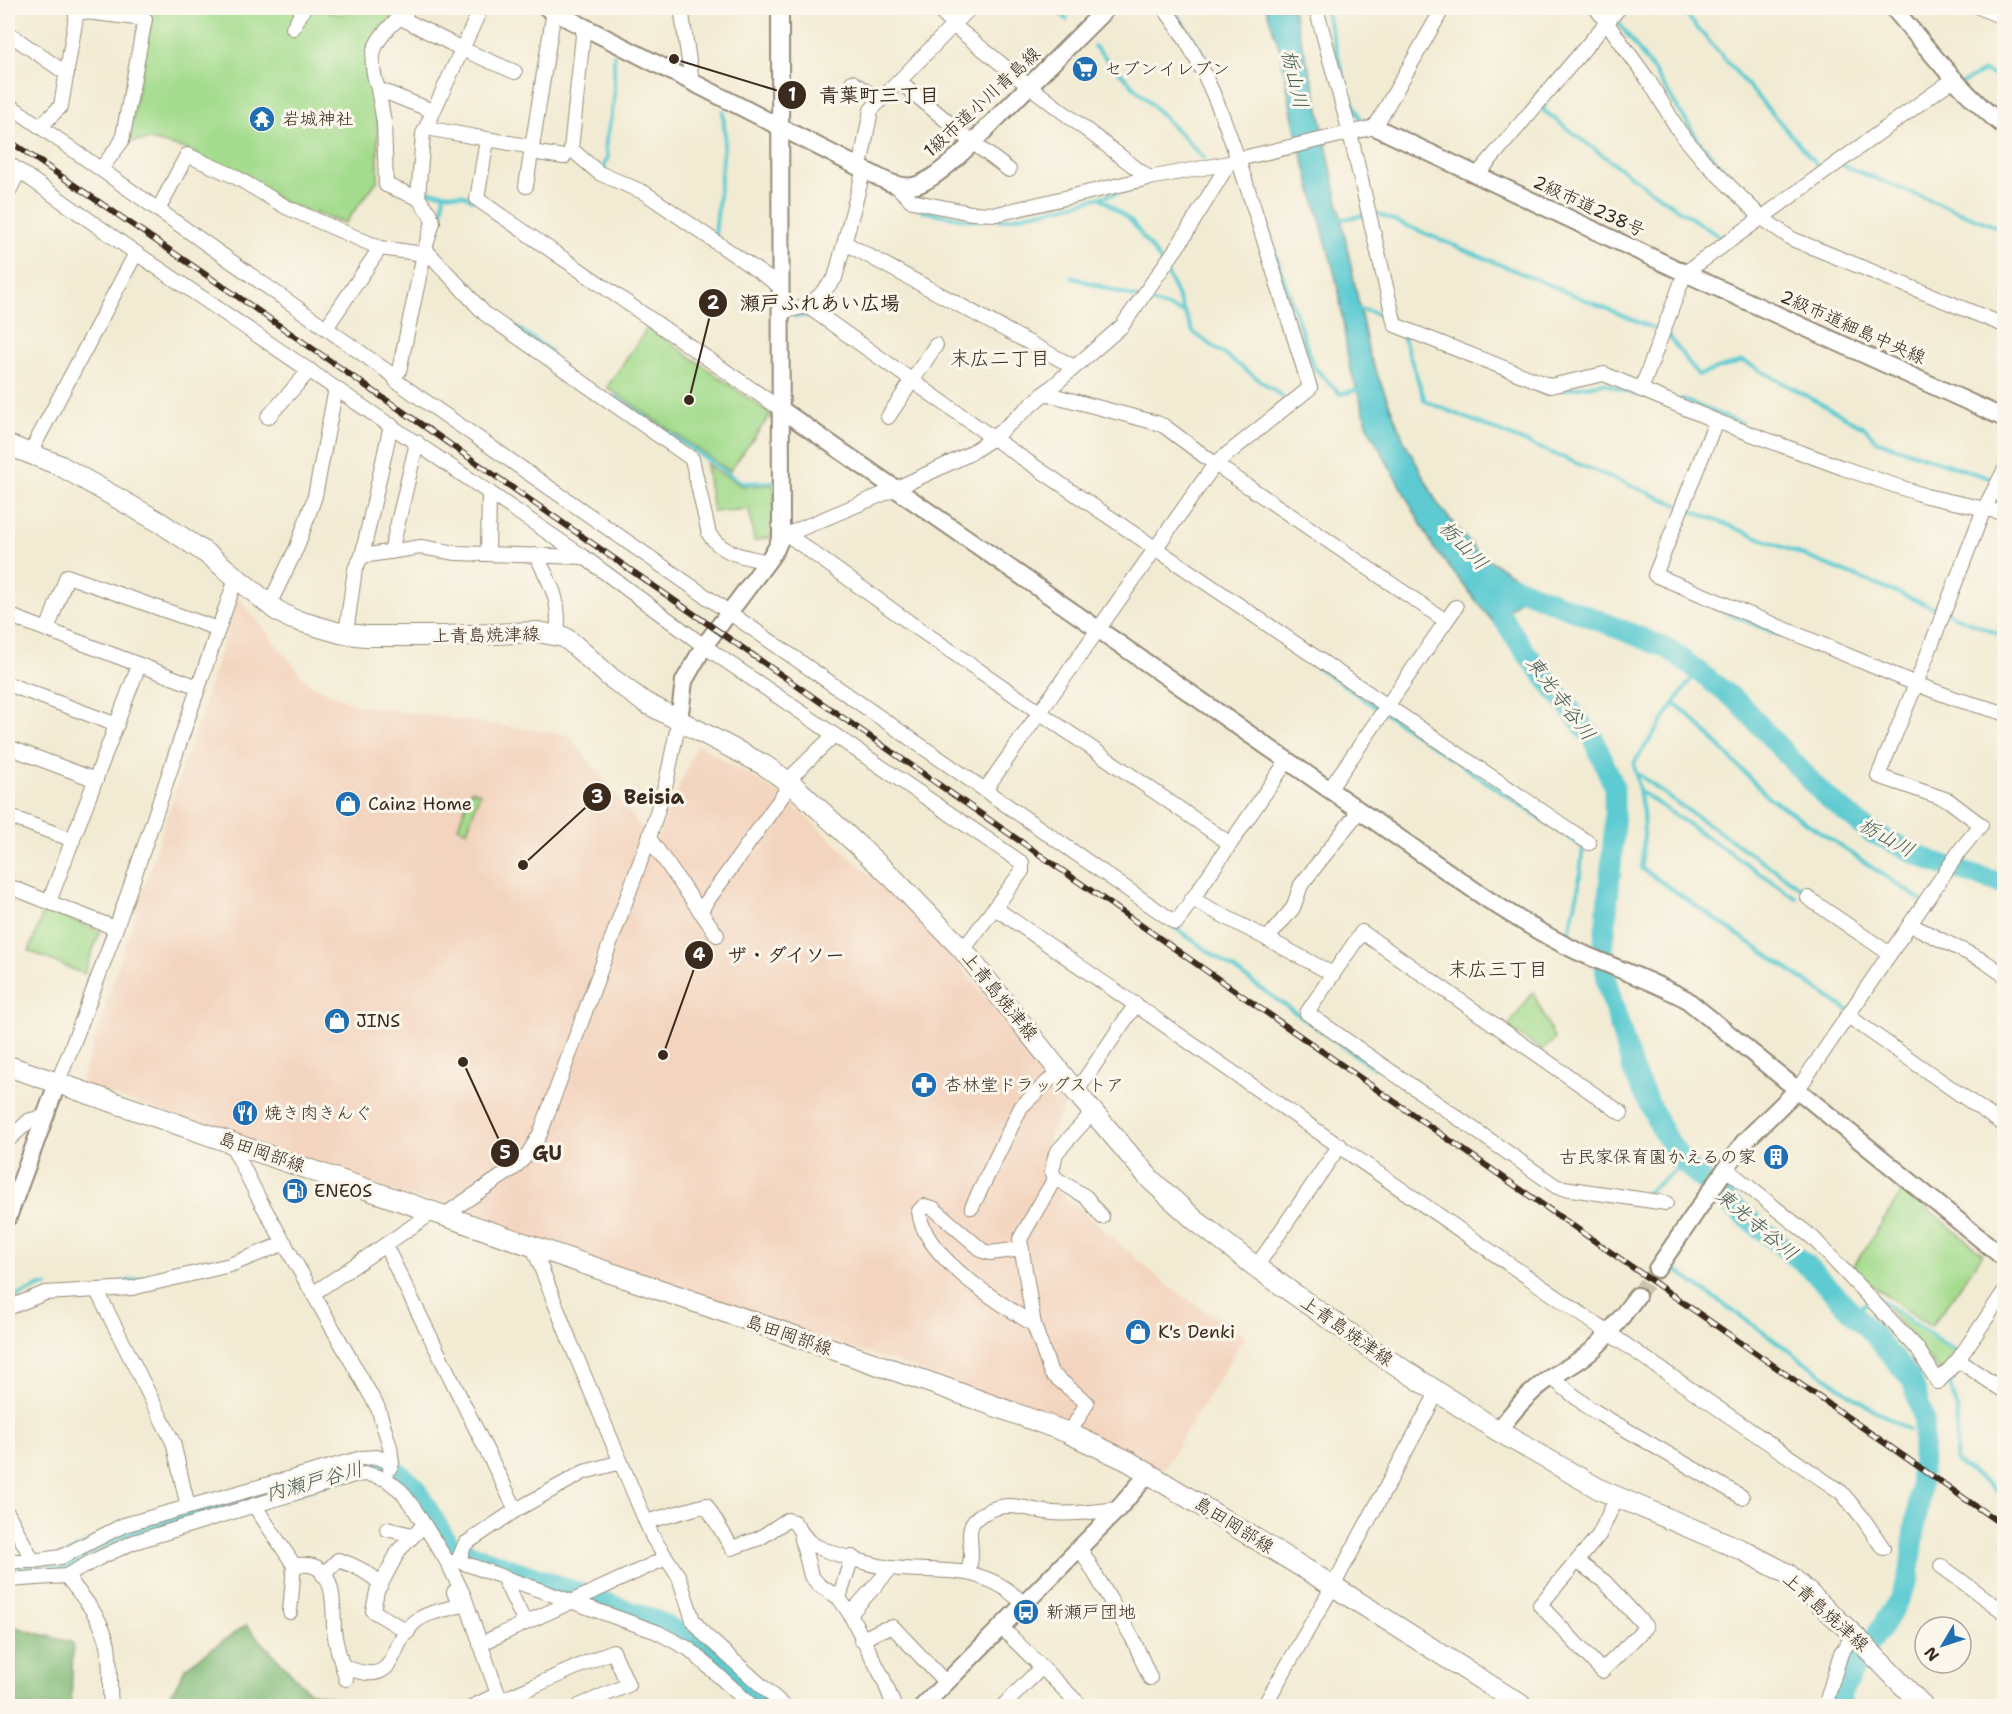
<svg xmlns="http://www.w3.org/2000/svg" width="2012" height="1714" viewBox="0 0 2012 1714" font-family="'Shantell Sans','Klee One',sans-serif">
<rect width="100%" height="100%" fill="#fbf7ec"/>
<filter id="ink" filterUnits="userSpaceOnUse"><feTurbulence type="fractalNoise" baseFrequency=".0167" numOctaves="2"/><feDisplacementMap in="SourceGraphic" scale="12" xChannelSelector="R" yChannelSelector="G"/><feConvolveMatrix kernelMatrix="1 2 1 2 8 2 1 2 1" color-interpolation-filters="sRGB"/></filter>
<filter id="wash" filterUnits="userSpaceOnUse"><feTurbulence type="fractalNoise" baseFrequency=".008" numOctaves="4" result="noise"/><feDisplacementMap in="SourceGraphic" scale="24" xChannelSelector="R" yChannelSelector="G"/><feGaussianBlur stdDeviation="1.35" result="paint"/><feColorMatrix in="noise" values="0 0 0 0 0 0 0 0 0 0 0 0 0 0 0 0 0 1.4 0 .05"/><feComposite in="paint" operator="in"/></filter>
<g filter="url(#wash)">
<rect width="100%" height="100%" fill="#f2ebd3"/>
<!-- built -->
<polygon fill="#f3d4be" points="238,597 307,682 356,705 569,735 654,845 697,744 783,795 942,942 1069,1101 1056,1120 1048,1141 1045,1179 1173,1290 1245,1336 1158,1478 1107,1440 1039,1412 80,1084"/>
<!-- green -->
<g fill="#a4dc8e" stroke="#708356" stroke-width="1.5">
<polygon points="134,8 317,8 340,15 351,8 403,8 369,47 366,69 378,108 378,180 345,223 288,204 186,149 150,140 128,142 151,15"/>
<polygon points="648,327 771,414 730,471 607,387"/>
<polygon points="706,464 742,486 775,485 772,537 754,541 749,509 713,512"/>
<polygon points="471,790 480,793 467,831 458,827"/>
<polygon points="44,910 100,931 84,974 29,951"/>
<polygon points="1533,992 1555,1040 1542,1050 1508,1027"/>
<polygon points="1904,1189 1983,1254 1931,1327 1851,1270"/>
<polygon points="1881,1300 1955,1351 1941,1374"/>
</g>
<!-- forest -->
<g fill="#83bc79" stroke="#5f734c" stroke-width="1.5">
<polygon points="8,1625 73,1643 71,1706 8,1706"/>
<polygon points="246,1625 308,1691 364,1706 165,1706 186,1667"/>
</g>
<!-- water -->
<polygon fill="#5dcbd1" stroke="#4c7a78" stroke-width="1.5" points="1266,8 1292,8 1315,90 1369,354 1403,438 1439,506 1477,552 1540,593 1534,602 1520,599 1508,611 1521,636 1513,647 1434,548 1369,429 1349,364 1338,286 1295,128 1280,50"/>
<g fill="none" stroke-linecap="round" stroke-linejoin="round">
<!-- stream -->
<g stroke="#5dcbd1" stroke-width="4">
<polyline points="1055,8 1067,20"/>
<polyline points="1172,8 1183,23"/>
<polyline points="1325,8 1347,89 1360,118"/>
<polyline points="1680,8 1820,168"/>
<polyline points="1616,19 1654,71 1699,141 1726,173 1763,208 1762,211"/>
<polyline points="1187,29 1200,50 1212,75"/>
<polyline points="1094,46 1204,158"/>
<polyline points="1582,62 1609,32"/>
<polyline points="1962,83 1984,71 2004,80"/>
<path d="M1545 104 1543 110C1601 155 1660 199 1722 238"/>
<polyline points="1842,165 2004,230"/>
<polyline points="605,169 603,168 608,157 605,147 614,101 614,55"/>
<polyline points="423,191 465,195 472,200"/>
<polyline points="1100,197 1132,222 1162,263"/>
<polyline points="922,211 971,220 985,220"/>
<polyline points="1373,214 1376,213 1660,331"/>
<polyline points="442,215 444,193"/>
<polyline points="999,220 1058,208 1132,189"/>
<polyline points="1338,220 1366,215"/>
<polyline points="1268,232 1313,366 1340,394 1362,389"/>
<polyline points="715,235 725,136 723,111"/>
<polyline points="1166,270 1193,332 1283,397"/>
<polyline points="1071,277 1137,298"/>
<polyline points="1144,300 1183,312"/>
<polyline points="487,307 550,351"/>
<polyline points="1356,308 1390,317"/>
<polyline points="795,317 810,315"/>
<polyline points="1402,333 1425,401 1678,505"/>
<polyline points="1667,334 1698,375 1743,361 1865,428 1877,441 1995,480"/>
<polyline points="1562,390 1604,383 1636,395"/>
<polyline points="615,397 742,483 773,482"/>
<polyline points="1681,399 1741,423"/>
<polyline points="1685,508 1940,610"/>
<polyline points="1656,584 1780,635"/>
<polyline points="1947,613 2004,636"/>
<polyline points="1294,651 1380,710"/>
<polyline points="1697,670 1634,763 1643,812 1644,835 1641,868 1849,1011"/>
<polyline points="1674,704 1685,711 1767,796 1922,901"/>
<polyline points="1386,714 1583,847 1578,892 1568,937"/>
<polyline points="1637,773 1674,801 1810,894"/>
<polyline points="1641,792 1796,898"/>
<polyline points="1931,905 1956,869"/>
<polyline points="1174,927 1374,1068"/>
<polyline points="1642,1196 1685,1164"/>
<polyline points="262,1245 277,1238"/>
<polyline points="1671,1267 1866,1405 1909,1430"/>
<polyline points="123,1282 151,1277"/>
<polyline points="1876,1297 1959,1354"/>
<polyline points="8,1300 41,1286 47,1286"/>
<polyline points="1853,1312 1868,1302"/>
<polyline points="1961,1367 1950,1384 1957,1410 1956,1462 2004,1495"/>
</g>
<!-- river -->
<g stroke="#5dcbd1" stroke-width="21">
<polyline points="1511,585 1669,649 1738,702 1822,793 1870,832 1934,862 2004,884"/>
<polyline points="1502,617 1523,649 1593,738 1614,786 1614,834 1603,952 1608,987 1633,1071 1665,1136 1685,1164 1732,1206 1810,1268 1872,1333 1912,1380 1924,1420 1920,1490 1909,1577 1899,1600 1858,1662 1841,1694 1841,1706"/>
<polyline points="8,1569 54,1567 68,1563 103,1544 127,1535 356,1466 378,1466 400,1474 413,1485 450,1547 657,1621 692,1639 766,1706"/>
</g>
</g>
</g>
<g filter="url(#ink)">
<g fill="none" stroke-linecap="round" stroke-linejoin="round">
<!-- tertiary-tunnel -->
<polyline stroke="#cdc4af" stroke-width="16" stroke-dasharray="16 8" stroke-linecap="butt" points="1637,1296 1657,1269"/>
<!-- minor casing -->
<g stroke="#968a78" stroke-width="16">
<g id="minor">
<polyline points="72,8 77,11 145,19 122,141 101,169"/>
<polyline points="408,8 403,19 462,49 515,72"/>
<polyline points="681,8 692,81"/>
<polyline points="937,8 953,25 1020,79 1149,178"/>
<polyline points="1316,8 1350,133 1395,325 1550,386 1604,374 1716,421 1843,468 1926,496 2004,513"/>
<polyline points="1596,8 1649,81 1679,131 1703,160 1762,218 1792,239 2004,325"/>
<polyline points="1981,8 2004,18"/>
<path d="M403 19H398C372 42 367 56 378 89L433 111"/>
<polyline points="584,26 571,149 599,173 645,193 781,287"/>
<polyline points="293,28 304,8"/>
<polyline points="8,33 67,74"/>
<polyline points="899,81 972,142 1009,170"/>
<polyline points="852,82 880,100"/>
<polyline points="378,89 384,122 386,185 418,198 430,214 433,222 425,249 399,371 394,376"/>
<polyline points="8,104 394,376 396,381 1176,923 1287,761"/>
<polyline points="40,127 61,106 77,11"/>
<polyline points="426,128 532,147 554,11"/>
<polyline points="487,140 477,199 782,410"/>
<polyline points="531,152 564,157"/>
<polyline points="8,163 136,253 584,557 704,646 1022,863 1022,871 963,950"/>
<polyline points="860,167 871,110 970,8"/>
<polyline points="1477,175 1619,8"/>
<polyline points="894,184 912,201 971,213 997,214 1149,178 1229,163 1238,159 1375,127 1443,8"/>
<polyline points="526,186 532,147"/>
<polyline points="8,193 19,171"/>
<polyline points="418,198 423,134 481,8"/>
<polyline points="158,210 187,155 234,176 286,207 380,248 424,254"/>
<polyline points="845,243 1074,367"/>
<path d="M425 249 485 314 692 459 709 534C723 555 744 556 767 562"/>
<polyline points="807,306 993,438 1589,843"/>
<polyline points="781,312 807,306 820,295 835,278 864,169"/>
<polyline points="326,328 380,248"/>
<polyline points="1641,390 1685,273 1955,78"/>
<polyline points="1044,393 1157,423 1164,426 1215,464 1446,621 1329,790"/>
<polyline points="268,417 310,370"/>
<polyline points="888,417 936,345"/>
<polyline points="1716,421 1655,575 1916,684 1956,699 2004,713"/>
<polyline points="30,453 136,253"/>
<polyline points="788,535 913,625 1229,843"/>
<polyline points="781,537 895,489 969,454 993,438 1122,326 1180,243 1229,163"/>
<polyline points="391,552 417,442"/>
<polyline points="488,554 489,492"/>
<path d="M536 555C552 587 561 599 557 636"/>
<polyline points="362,556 421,547 456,553 584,557"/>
<polyline points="269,605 297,547 315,496 336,388"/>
<polyline points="8,615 198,687"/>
<polyline points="1446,621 1456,607"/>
<polyline points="47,630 67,576 218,629"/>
<polyline points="346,633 355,569 362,556 391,425"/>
<polyline points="8,684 117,725"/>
<polyline points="8,747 96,780"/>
<polyline points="787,781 834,735"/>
<path d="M985 790 1215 464 1310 388C1293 332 1275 277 1258 221 1235 148 1211 69 1164 8"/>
<polyline points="8,816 73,840"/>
<polyline points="649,838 717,935"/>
<polyline points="8,886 115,928"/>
<polyline points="1808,898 1890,954"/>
<polyline points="1192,899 1333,974 1362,932 1621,1113"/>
<polyline points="49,902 139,665"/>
<path d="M995 908C1278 1102 1557 1300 1841 1492L1862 1517 1883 1548"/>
<polyline points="700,911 791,784"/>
<polyline points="1911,925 1984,961 2004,975"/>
<polyline points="1267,939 1293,908 1301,885 1359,811"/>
<polyline points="1333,974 1307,1013 1557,1187 1666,1203"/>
<polyline points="1848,1016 2004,1125"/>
<path d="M57 1084C124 919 176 747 236 579"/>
<polyline points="1798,1089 1961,849 1981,825 1948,800 1878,776 1916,684 1984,509 2004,471"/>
<polyline points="1076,1092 1136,1004"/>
<polyline points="8,1140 30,1120 45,1117"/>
<polyline points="230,1141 258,1197 378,1408 390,1447 392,1463 390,1468"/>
<polyline points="1725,1168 1813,1238 1917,1348 1938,1382 1958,1360 2004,1292"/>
<polyline points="1055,1178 1086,1197 1102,1217"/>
<polyline points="972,1207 1021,1107 1059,1071"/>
<polyline points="443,1216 514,1168 528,1154 540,1134 649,838 666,783 679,721"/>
<polyline points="385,1245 516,1510"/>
<polyline points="533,1247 571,1344 646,1522 653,1538 679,1577 693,1620 704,1634 784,1706"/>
<path d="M1022 1249 990 1253 983 1251 933 1208 924 1206 919 1211C923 1258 998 1301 1034 1325"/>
<polyline points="1256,1267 1340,1145"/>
<polyline points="97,1291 173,1442 188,1507"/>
<polyline points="314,1293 432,1213"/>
<polyline points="8,1308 45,1293 132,1288 230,1265 285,1243"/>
<polyline points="1958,1360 2004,1391"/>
<polyline points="1551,1377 1589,1408 1742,1497"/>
<polyline points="1069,1434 1087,1403 1051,1373 1034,1325 1020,1239 1055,1178 1052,1171 1056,1153 1093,1112"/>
<path d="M254 1505 294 1565C299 1565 308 1564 313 1566 336 1573 333 1611 334 1629 335 1645 342 1663 346 1679"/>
<polyline points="8,1514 33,1561 61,1557 124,1525 362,1458 377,1457 392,1463"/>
<path d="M646 1522 706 1505 732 1548 760 1538 787 1520 794 1522C800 1530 806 1542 816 1546 829 1553 878 1567 892 1568 917 1571 942 1569 967 1573 976 1554 966 1536 972 1524 975 1519 981 1514 986 1512 1010 1499 1029 1511 1053 1513 1074 1515 1098 1511 1118 1509"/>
<polyline points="387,1529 412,1535"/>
<polyline points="801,1535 811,1576 819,1585 839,1598 850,1614"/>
<polyline points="1080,1548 1133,1639 1150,1678"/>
<polyline points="8,1561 33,1561"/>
<polyline points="458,1561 465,1544 516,1510 584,1472 621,1462"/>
<polyline points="1577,1561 1605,1582 1646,1627 1602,1671 1540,1605 1599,1535 1617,1497"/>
<polyline points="448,1563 458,1561 657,1632 689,1649 752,1706"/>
<polyline points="1941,1566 2004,1612"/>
<polyline points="891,1568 850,1614 883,1678 894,1706"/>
<path d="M967 1573C992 1579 1005 1586 1024 1604"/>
<path d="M323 1575 338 1560C355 1565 368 1572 381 1584L399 1550 424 1525"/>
<path d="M66 1576C82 1596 102 1618 108 1645 111 1664 109 1686 111 1706"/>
<polyline points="503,1577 525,1623"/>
<polyline points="8,1580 66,1576 97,1559 134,1542 354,1475 368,1474 386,1479 401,1491 415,1510 448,1563 464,1596 502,1706"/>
<polyline points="381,1584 377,1591 373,1611 408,1632"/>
<polyline points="839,1598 852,1557"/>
<polyline points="290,1612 294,1565"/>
<polyline points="1001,1627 1081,1706"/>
<polyline points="861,1640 881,1630 893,1627 946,1683"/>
<polyline points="480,1644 666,1558"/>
<path d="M343 1666C401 1691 386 1646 415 1622 427 1612 444 1610 459 1606L454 1592"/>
<polyline points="500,1701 613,1651 628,1685 579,1706"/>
<polyline points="474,1706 498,1694"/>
<polyline points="1003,1706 1042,1667"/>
<polyline points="1264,1706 1333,1586 1437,1393"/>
<polyline points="1825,1706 1841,1653 1854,1635"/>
</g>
</g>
<!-- tertiary casing -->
<g stroke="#968a78" stroke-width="20">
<g id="tertiary">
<path d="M547 8 882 179C892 184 905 189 917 185 940 177 973 142 991 124 1030 85 1069 46 1107 8"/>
<path d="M1893 8C1928 48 1962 94 2004 126"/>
<polyline points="1375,127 1685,273 2004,418"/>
<path d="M782 410 1487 899C1520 920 1553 941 1588 956 1621 970 1654 982 1686 999L2004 1258"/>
<polyline points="679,721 684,681 704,646 767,562 776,549 781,537 780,8"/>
<polyline points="8,1217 57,1084"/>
<polyline points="1657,1269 1744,1142 1798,1089"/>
<path d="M1498 1431C1513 1411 1528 1393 1550 1378 1563 1370 1577 1363 1589 1353 1608 1337 1622 1316 1637 1296"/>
<polyline points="923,1706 1118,1509 1149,1473"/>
</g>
</g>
<!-- secondary casing -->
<g stroke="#968a78" stroke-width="22">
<g id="secondary">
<polyline points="8,445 59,465 161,523 210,556 276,610 292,619 340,633 365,636 445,636 538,632 564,637 572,643 610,677 644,702 764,765 794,786 893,878 963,950 1076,1092 1151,1180 1195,1220 1256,1267 1373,1350 1498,1431 1601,1490 1742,1550 1788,1574 1854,1635 1923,1706"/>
<polyline points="8,1066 937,1385 1066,1432 1128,1461 1333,1586 1523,1706"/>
</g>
</g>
<!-- minor -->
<use href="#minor" stroke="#fff" stroke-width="14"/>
<!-- tertiary -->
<use href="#tertiary" stroke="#fff" stroke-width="16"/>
<!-- secondary -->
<use href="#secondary" stroke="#fff" stroke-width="20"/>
<!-- rail casing -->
<g stroke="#3b2a1e" stroke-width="6">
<polyline id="rail" points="8,140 234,294 2004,1526"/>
</g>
<!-- rail -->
<use href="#rail" stroke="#fbf7ec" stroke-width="4" stroke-dasharray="11" stroke-linecap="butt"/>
</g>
</g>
<!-- icons -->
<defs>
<g id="supermarket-disc" transform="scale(1.35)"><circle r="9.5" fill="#1f6fb2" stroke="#fbf7ec"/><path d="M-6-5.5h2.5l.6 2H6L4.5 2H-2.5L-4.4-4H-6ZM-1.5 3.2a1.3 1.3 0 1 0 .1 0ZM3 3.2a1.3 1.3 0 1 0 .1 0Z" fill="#fff"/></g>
<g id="temple-disc" transform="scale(1.35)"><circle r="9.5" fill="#1f6fb2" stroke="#fbf7ec"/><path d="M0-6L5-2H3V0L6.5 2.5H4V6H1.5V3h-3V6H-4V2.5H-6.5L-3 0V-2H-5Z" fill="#fff"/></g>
<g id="shop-disc" transform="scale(1.35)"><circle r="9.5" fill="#1f6fb2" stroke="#fbf7ec"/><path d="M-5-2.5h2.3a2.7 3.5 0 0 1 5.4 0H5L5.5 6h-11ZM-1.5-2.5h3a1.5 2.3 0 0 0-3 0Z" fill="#fff"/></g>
<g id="pharmacy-disc" transform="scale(1.35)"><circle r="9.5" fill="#1f6fb2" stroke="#fbf7ec"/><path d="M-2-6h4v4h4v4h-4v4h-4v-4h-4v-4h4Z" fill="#fff"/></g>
<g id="restaurant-disc" transform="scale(1.35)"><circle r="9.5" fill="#1f6fb2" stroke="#fbf7ec"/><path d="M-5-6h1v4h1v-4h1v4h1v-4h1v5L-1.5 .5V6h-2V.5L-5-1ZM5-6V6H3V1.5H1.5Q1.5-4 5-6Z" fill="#fff"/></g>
<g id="building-disc" transform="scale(1.35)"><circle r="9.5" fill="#1f6fb2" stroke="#fbf7ec"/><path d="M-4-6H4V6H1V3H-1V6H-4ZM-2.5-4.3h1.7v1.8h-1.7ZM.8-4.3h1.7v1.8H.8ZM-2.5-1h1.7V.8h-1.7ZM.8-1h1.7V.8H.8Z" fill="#fff"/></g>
<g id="fuel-disc" transform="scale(1.35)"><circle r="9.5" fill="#1f6fb2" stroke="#fbf7ec"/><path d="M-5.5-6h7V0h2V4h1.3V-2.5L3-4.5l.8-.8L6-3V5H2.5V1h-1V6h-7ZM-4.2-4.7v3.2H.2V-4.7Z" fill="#fff"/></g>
<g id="bus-disc" transform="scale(1.35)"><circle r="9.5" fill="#1f6fb2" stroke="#fbf7ec"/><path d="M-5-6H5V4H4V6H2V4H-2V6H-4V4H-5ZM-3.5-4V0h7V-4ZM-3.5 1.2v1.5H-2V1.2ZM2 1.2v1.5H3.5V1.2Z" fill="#fff"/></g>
</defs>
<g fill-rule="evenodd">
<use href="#supermarket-disc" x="1085" y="69"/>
<use href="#temple-disc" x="262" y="119"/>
<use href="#shop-disc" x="348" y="804"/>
<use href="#shop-disc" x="337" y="1021"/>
<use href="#pharmacy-disc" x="924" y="1085"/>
<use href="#restaurant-disc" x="245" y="1113"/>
<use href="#building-disc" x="1776" y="1157"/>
<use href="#fuel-disc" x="295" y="1191"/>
<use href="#shop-disc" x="1138" y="1332"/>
<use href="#bus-disc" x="1026" y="1612"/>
</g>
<g text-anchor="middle" stroke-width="6" stroke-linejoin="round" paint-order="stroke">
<!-- poi labels -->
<g font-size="18" fill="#3b2a1e" stroke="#fbf7ec" text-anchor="start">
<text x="1104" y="75">セブンイレブン</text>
<text x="282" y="125">岩城神社</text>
<text x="368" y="810">Cainz Home</text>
<text x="356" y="1027">JINS</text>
<text x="944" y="1091">杏林堂ドラッグストア</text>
<text x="264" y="1119">焼き肉きんぐ</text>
<text x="1756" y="1163" text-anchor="end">古民家保育園かえるの家</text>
<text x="314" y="1197">ENEOS</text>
<text x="1158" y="1338">K's Denki</text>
<text x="1046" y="1618">新瀬戸団地</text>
</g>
<!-- street labels -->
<g font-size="18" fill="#3b2a1e" stroke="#fbf7ec">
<text transform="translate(982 102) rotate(-43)" y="6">1級市道小川青島線</text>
<text transform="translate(1589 206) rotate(25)" y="6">2級市道238号</text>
<text transform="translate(1853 327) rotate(24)" y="6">2級市道細島中央線</text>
<text transform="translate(486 635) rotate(-1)" y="6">上青島焼津線</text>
<text transform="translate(1000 996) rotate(51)" y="6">上青島焼津線</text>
<text transform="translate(262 1152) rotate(19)" y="6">島田岡部線</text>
<text transform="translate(1347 1331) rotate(35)" y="6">上青島焼津線</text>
<text transform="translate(789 1335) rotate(19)" y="6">島田岡部線</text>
<text transform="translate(1234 1525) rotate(32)" y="6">島田岡部線</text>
<text transform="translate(1826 1612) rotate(42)" y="6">上青島焼津線</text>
</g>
<!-- water labels -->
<g font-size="20" font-style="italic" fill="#455a54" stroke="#fbf7ec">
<text transform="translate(1295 79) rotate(77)" y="7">栃山川</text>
<text transform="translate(1464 545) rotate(46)" y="7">栃山川</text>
<text transform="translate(1561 698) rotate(53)" y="7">東光寺谷川</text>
<text transform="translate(1887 837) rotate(29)" y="7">栃山川</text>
<text transform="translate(1757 1224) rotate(40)" y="7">東光寺谷川</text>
<text transform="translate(314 1481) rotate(-15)" y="7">内瀬戸谷川</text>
</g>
<!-- neighbourhood labels -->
<g font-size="20" fill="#3b2a1e" stroke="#fbf7ec">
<text x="1000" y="365">末広二丁目</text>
<text x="1498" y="976">末広三丁目</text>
</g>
</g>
<!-- callouts -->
<path fill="none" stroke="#3b2a1e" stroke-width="2" d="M674 59L792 95M689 400L713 303M523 865L597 797M663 1055L699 955M463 1062L505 1153"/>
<g fill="#3b2a1e" stroke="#fbf7ec" stroke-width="2">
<circle cx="674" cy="59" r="6"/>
<circle cx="689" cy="400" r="6"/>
<circle cx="523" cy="865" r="6"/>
<circle cx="663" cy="1055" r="6"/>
<circle cx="463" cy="1062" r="6"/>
<circle cx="792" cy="95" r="15"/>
<circle cx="713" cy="303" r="15"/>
<circle cx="597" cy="797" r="15"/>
<circle cx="699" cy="955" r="15"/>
<circle cx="505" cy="1153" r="15"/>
</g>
<g font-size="18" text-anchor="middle" font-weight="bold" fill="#fff">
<text x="792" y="101">1</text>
<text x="713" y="309">2</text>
<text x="597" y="803">3</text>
<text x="699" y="961">4</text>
<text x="505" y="1159">5</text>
</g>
<g font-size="20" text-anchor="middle" font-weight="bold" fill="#3b2a1e" stroke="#fbf7ec" stroke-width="6" stroke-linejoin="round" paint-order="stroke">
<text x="879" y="102">青葉町三丁目</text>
<text x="820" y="310">瀬戸ふれあい広場</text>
<text x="654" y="804">Beisia</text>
<text x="786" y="962">ザ・ダイソー</text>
<text x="547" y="1160">GU</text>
</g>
<!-- margin -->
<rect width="2012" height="1714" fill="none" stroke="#fbf7ec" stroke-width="30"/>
<!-- north arrow -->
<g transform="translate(1943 1645) rotate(231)"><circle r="28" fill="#fbf7ec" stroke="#aea59a" stroke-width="1.5"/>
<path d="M0-4.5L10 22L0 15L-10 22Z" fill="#1f6fb2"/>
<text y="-9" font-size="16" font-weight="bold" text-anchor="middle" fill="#3b2a1e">N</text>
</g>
</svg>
